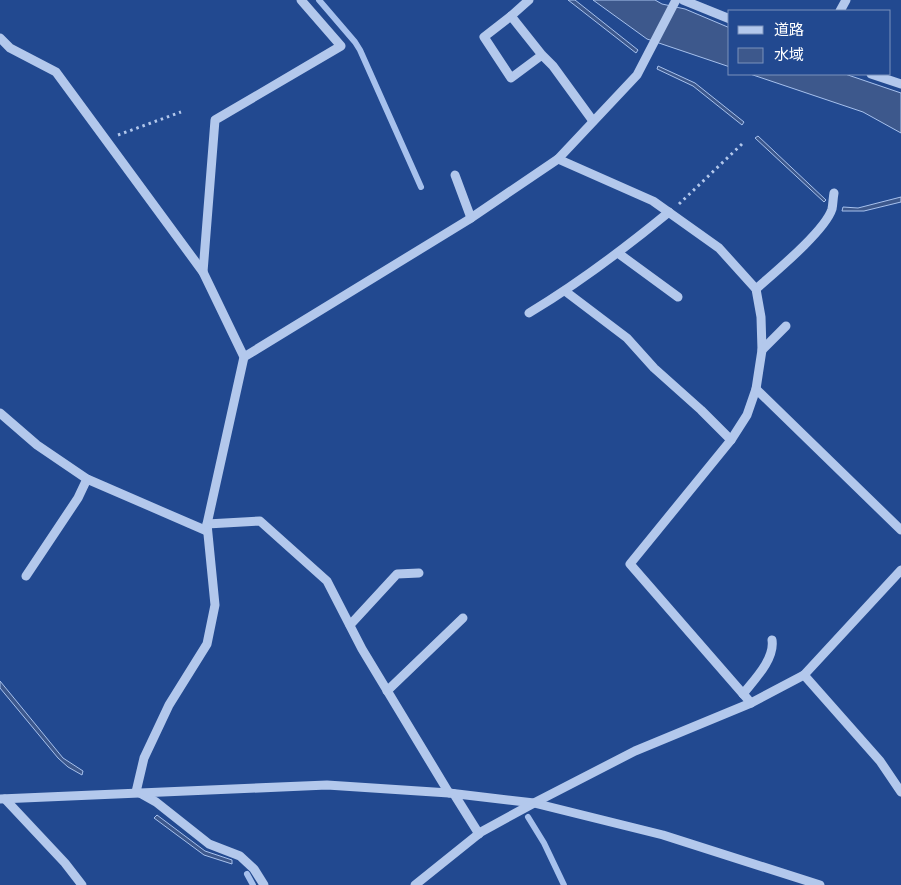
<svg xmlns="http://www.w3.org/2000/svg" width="901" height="885" viewBox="0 0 901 885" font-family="'Alegreya Sans','Noto Sans JP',sans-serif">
<rect width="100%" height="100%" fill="#224990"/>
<!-- water -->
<g fill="#3d588c" stroke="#a7c1ed">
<polygon points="568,0 575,0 638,50 636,53"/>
<polygon points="593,0 655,0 662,4 685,9 730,28 730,67 647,39"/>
<polygon points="658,66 695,83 744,122 742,125 693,86 657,69"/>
<polygon points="750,74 845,74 901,93 901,133 863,112"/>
<polygon points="758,136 826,200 824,202 755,138"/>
<polygon points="901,197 901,202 864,211 842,211 843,207 858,208"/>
<polygon points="0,681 63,758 83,771 82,775 68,767 58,758 0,688"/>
<polygon points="157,815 205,851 232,860 232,864 204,855 154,818"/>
</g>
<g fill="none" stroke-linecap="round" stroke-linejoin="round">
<!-- stream -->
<g stroke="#a7c1ed" stroke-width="6">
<polyline points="319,0 355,42 360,50 421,187"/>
<polyline points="528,817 544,843 564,885"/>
<polyline points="247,874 253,885"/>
</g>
<!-- path -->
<g stroke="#b3c8ec" stroke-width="3" stroke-dasharray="2.5 4" stroke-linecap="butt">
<polyline points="118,135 181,112"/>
<polyline points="679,204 742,144"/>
</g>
<!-- minor -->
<g stroke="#b3c8ec" stroke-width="9">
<polyline points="683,0 730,19"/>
<polyline points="840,11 846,0"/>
<polyline points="511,16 529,0"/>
<polyline points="0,38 10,48 56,72 203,272 244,357 207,524 215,605 207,644 169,705 144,758 136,792"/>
<polyline points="542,55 511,78 484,37 511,16 542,55 553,66 593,121"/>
<polyline points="871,74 901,84"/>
<polyline points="558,159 653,201 719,248 756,289 761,317 762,350 756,389 747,415 731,440 630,564 751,703"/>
<polyline points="455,175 471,218"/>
<polyline points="618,253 678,297"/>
<polyline points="203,272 215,120 341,46 301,0"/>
<path d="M756 289C774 273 825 231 832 209 833 204 833 198 834 193"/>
<polyline points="565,291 627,338 654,368 701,410 731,440"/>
<path d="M529 313C579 283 624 249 669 212"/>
<polyline points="762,350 786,326"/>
<polyline points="244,357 468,220 558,159 637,75 676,0"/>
<polyline points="756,389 901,530"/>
<polyline points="0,413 37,445 87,479 207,531"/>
<polyline points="207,524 260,521 327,581 362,649 449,793"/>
<polyline points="26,576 78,498 87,479"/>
<polyline points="350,625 397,574 419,573"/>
<polyline points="804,675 901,570"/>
<polyline points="387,691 463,618"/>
<path d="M743 694C754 680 775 659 772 640"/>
<polyline points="140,793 156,802 209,844 240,856 254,869 264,885"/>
<polyline points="454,794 479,834"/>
<polyline points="0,799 327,785 449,793 534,803 663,835 820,885"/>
<polyline points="5,799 65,863 82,885"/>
<polyline points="415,885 481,832 534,803 635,751 751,703 804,675 880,761 901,792"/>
</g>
</g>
<!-- legend -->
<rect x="728" y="10" width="162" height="65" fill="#224990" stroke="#7a92bc"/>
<rect x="738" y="26" width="25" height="8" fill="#b3c8ec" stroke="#7a92bc"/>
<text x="774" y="35" font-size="15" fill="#ffffff">道路</text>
<rect x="738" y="48" width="25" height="15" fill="#3d588c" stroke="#7a92bc"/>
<text x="774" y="60" font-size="15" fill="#ffffff">水域</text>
</svg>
